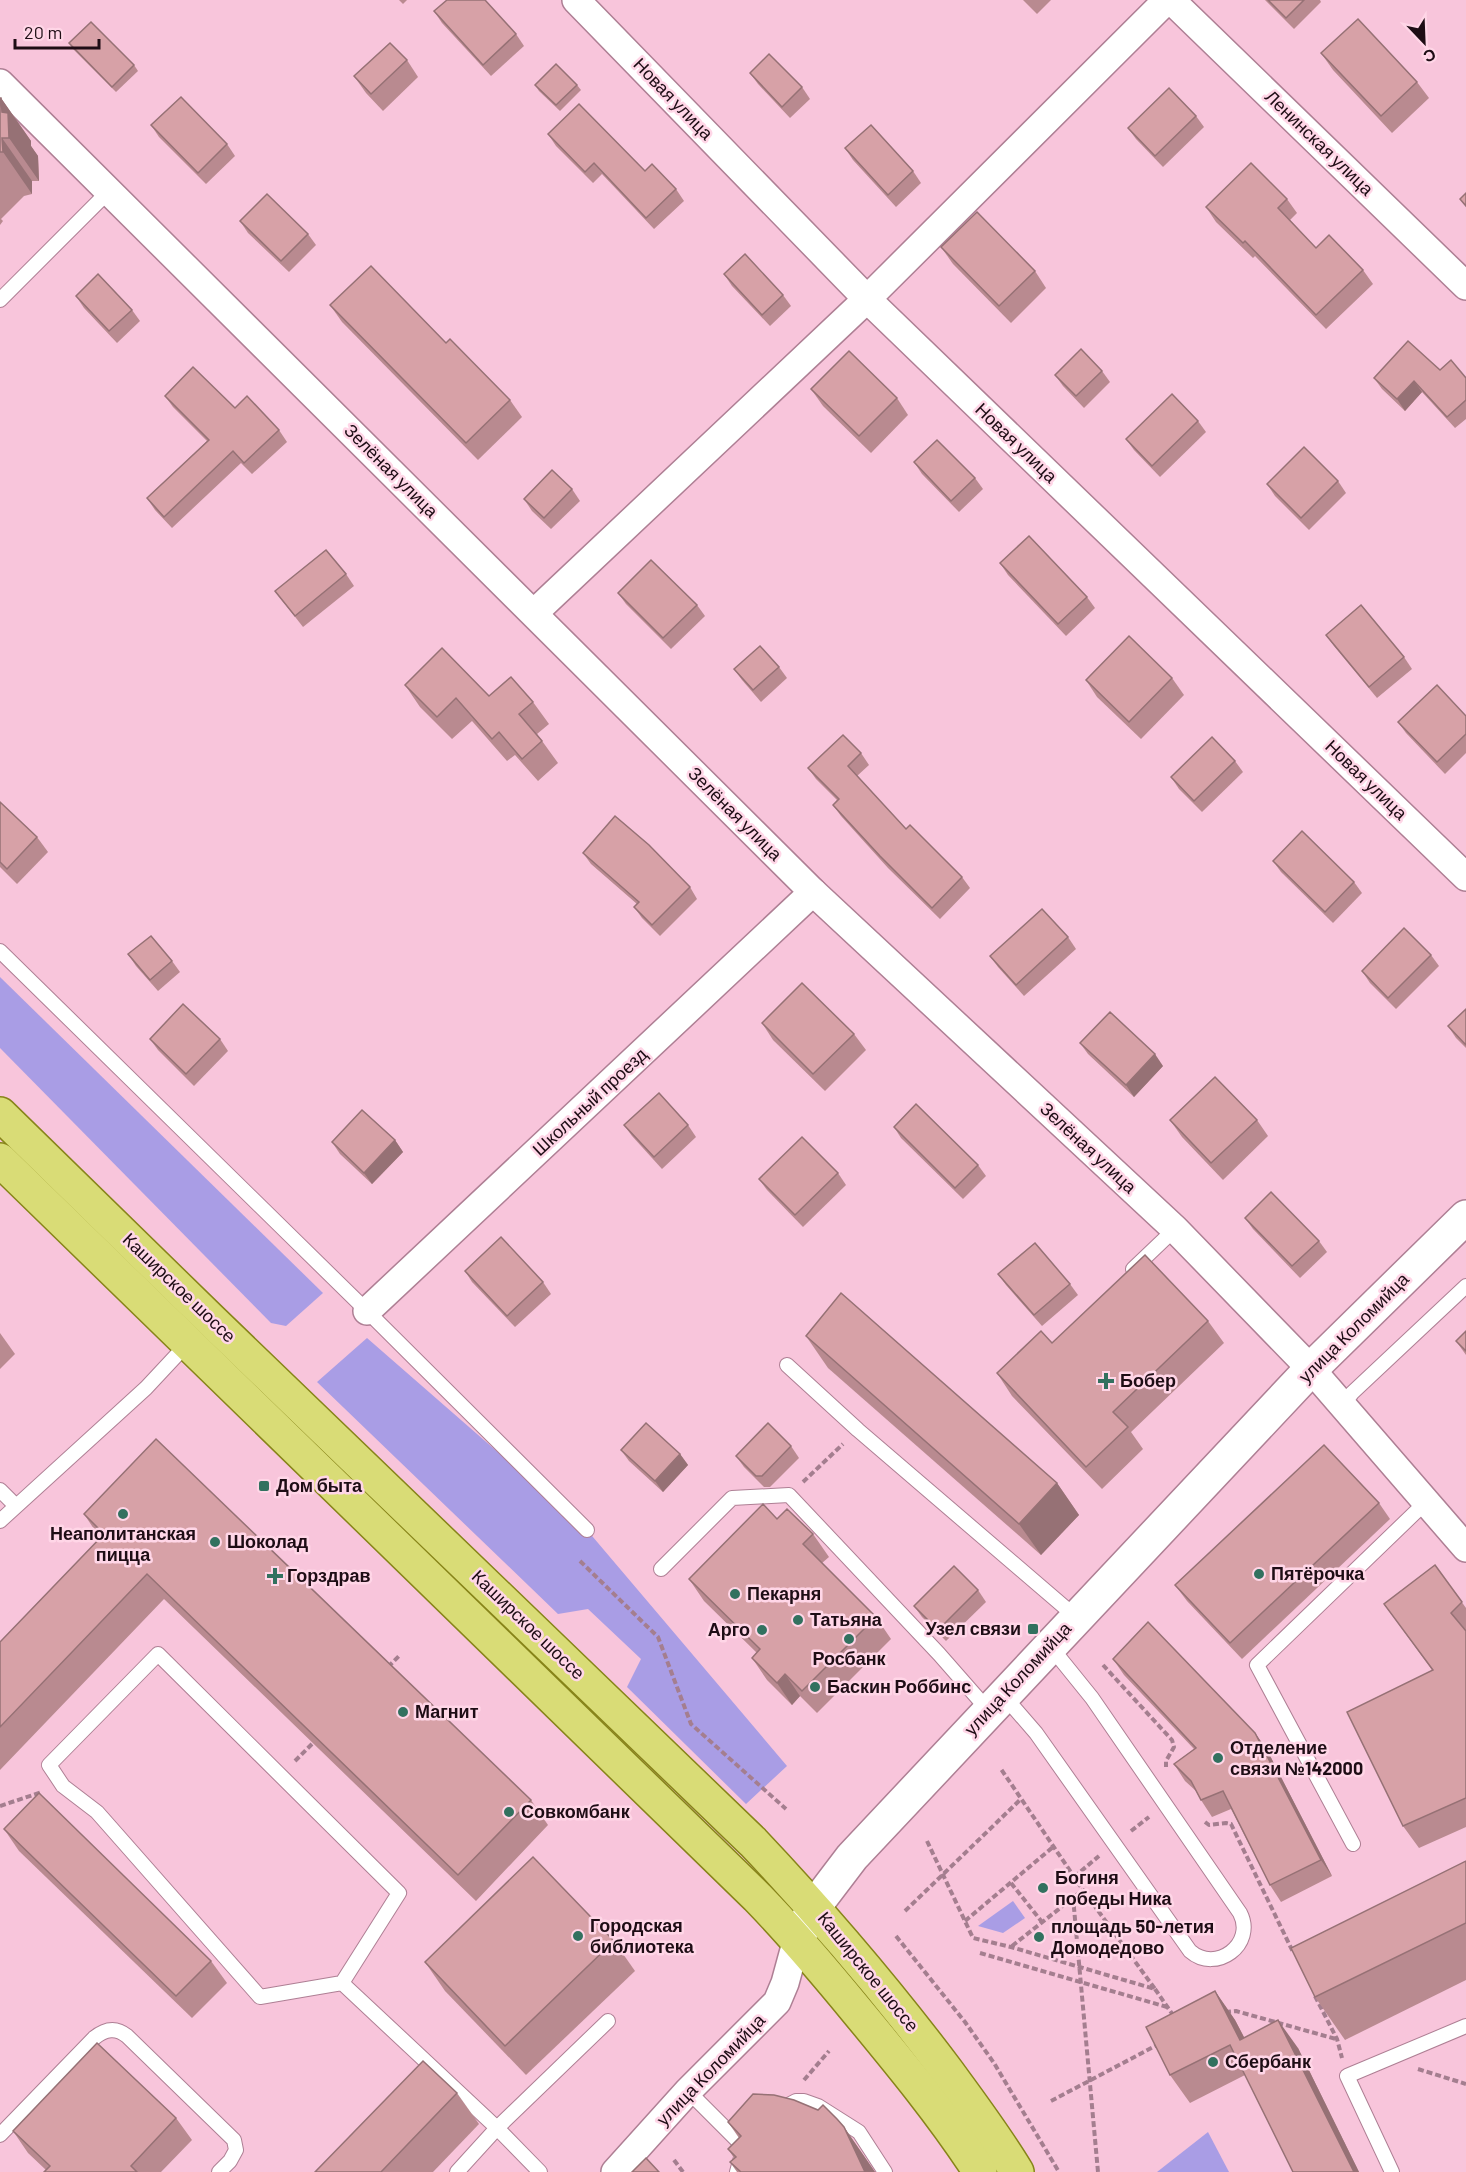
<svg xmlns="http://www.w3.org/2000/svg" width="1466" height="2172" viewBox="0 0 1466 2172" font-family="Barlow,sans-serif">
<rect width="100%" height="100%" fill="#f8c5db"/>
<!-- green -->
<g fill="#a99de5">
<polygon points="0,977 323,1293 286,1326 271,1323 0,1048"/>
<polygon points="367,1338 587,1530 787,1766 746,1804 627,1687 641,1659 588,1609 558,1614 317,1382"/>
<polygon points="1013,1901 1025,1918 1003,1933 978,1926"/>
<polygon points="1208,2132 1229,2172 1157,2172"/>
</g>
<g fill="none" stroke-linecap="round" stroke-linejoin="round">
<!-- lane casing -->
<g stroke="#ae7f94" stroke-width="16">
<g id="lane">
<polyline points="0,300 109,191"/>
<polyline points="0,951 367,1311 587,1530"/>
<polyline points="1133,1269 1175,1229"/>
<polyline points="787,1365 858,1430 1076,1617"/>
<polyline points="1342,1406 1352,1393 1466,1286"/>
<polyline points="0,1490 15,1505"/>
<polyline points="0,1521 146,1388 188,1343"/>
<polyline points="661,1569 732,1498 789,1495 939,1654 989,1711"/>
<path d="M1004 1696 1036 1733 1190 1951C1216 1974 1256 1944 1240 1913L1092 1698 1050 1646"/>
<polyline points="1353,1844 1257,1665 1426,1502"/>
<polyline points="342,1983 399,1893 158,1654 49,1765 63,1786 97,1812 260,1997 342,1983 497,2128 540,2172"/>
<polyline points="688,2091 744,2147 737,2172"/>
<polyline points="781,2109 796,2101 804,2101 818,2106 859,2132 885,2172"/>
<path d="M0 2135 94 2038C105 2029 116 2027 127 2036L234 2140 236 2150 230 2161 219 2172"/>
<polyline points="457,2172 497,2128 608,2021"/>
<polyline points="1392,2172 1347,2076 1466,2026"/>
</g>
</g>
<!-- street casing -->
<g stroke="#ae7f94" stroke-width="30">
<g id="street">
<polyline points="576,0 867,299 1466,877"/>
<polyline points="1171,0 1466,286"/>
<polyline points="0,83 813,892 1175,1229 1311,1369 1466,1548"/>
<polyline points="534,613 867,299 1167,0"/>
<polyline points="367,1311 813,892"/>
<polyline points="615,2172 688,2091 777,2002 785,1983 797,1939"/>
</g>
</g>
<!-- secondary casing -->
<g stroke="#ae7f94" stroke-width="36">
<polyline id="secondary" points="801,1932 814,1907 852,1857 1311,1369 1466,1217"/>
</g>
<!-- primary casing -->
<g stroke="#878419" stroke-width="36">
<g id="primary">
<path d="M0 1114 210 1319 753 1842C822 1915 887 1991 947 2071 971 2104 996 2137 1017 2172"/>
<path d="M0 1160 757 1897C792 1933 825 1972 857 2011 900 2063 943 2115 980 2172"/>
</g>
</g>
<!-- path -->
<g stroke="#a47e8f" stroke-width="4" stroke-dasharray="6 3" stroke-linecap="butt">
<polyline points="803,1482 843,1444"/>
<polyline points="580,1561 658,1637 691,1724 786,1809"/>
<polyline points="1103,1665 1172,1740 1174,1747 1166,1761 1166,1767"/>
<polyline points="388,1667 400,1655"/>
<polyline points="295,1761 315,1741"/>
<polyline points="0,1806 42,1792"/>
<polyline points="1205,1822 1209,1825 1226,1823 1231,1824 1293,1952"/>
<polyline points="1131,1831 1149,1817"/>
<polyline points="927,1841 973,1938 1011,1947 1155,1989 1083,1890 1001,1769"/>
<polyline points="1074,1877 1099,1856"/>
<polyline points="1011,1883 1042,1922"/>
<polyline points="1073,1897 1098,2172"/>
<polyline points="905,1911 1021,1799"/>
<polyline points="965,1921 1053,1847"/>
<polyline points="896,1936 965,2022 994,2063 1059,2172"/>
<polyline points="1012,1946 1083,1890"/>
<polyline points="980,1953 1167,2007"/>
<polyline points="1155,1989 1175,2018"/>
<polyline points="1315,1996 1337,2039 1342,2058"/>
<polyline points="1225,2012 1236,2011 1336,2039"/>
<polyline points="1418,2069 1466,2084"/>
<polyline points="804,2080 829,2051"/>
<polyline points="1051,2101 1159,2044"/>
<polyline points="674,2160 683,2172"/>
</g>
<!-- lane -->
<use href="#lane" stroke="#fff" stroke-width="14"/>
<!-- street -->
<use href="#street" stroke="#fff" stroke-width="27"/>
<!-- secondary -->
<use href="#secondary" stroke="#fff" stroke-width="33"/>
<!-- primary -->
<use href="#primary" stroke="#d9dc76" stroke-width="33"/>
</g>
<!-- wall -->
<g fill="#b98a90">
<polygon points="399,0 407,0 403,4"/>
<polygon points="1023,0 1051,0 1037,14"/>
<polygon points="1265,0 1320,0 1321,2 1294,29"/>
<polygon points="434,11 516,34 524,46 491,76 442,23"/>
<polygon points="69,43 134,65 138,71 116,92 73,49"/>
<polygon points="1321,53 1417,82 1429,98 1392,133 1333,70"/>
<polygon points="407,60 418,77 383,111 366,93 354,76"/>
<polygon points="750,73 802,87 810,99 790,118 758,84"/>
<polygon points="535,85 577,85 581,90 560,111 539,91"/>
<polygon points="0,98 1,98 31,141 31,146 38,156 39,181 32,181 32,194 24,196 1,219 3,221 0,225"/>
<polygon points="1196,116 1204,127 1163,167 1136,139 1128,128"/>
<polygon points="151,125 227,144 235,156 206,184 159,137"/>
<polygon points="548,134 645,171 676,189 684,201 654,229 602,174 593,183 556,146"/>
<polygon points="845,148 913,171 921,183 896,207 853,160"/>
<polygon points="1287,199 1297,213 1290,220 1316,248 1363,270 1373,284 1326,329 1255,256 1253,258 1216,222 1206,207"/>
<polygon points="240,221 308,234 316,245 289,272 248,233"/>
<polygon points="941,247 1035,271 1046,288 1011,323 953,264"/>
<polygon points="724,274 783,295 791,306 770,326 732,286"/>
<polygon points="76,296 132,310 140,321 117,343 84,308"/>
<polygon points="330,305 446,343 510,400 522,417 478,460 342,322"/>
<polygon points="1440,370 1466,378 1466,419 1455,428 1422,392 1405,411 1382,389 1374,378"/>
<polygon points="1102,371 1110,382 1084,408 1063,386 1055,375"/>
<polygon points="811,389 897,398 908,415 871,453 823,406"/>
<polygon points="165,396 235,408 279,430 287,442 252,474 241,463 172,528 155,510 147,498 207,441 173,407"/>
<polygon points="1198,421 1206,432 1160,477 1134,450 1126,439"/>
<polygon points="914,462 975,478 983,489 959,512 922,474"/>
<polygon points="1338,481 1346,493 1309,530 1275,496 1267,484"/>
<polygon points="572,489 580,501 551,529 532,511 524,499"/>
<polygon points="1000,563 1087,597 1095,608 1066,636 1008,575"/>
<polygon points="346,574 354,586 303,627 275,591"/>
<polygon points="618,593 697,605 705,616 671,649 626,604"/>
<polygon points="1326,635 1404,657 1412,669 1377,698 1334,646"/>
<polygon points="779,667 787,678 761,702 742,680 734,669"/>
<polygon points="1172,678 1184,695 1141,739 1097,697 1086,680"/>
<polygon points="405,685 533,702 549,724 537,734 558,763 538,781 515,755 507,761 472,721 452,739 420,707"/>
<polygon points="1466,716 1466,753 1445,774 1406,733 1398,722"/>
<polygon points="861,753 869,765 857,776 906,829 962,877 970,888 940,919 888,868 841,816 833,805 837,800 816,779 808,768"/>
<polygon points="1235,761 1243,772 1202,812 1179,789 1171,777"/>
<polygon points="0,802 37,837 48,852 17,884 0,867"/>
<polygon points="583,853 690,887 697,899 660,936 642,918 634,907 637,904 591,864"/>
<polygon points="1273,861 1354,882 1362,893 1333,923 1281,872"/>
<polygon points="1068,937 1076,949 1024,996 998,967 990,956"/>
<polygon points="128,954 172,961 180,972 158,991 136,966"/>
<polygon points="1431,955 1439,966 1396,1009 1370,983 1362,971"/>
<polygon points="1466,1009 1466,1048 1456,1038 1448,1026"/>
<polygon points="762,1023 854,1034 866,1050 825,1091 773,1040"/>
<polygon points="150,1039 220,1039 228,1051 194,1086 158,1050"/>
<polygon points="1080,1043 1163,1066 1134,1097 1088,1054"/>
<polygon points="1170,1120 1257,1120 1268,1136 1223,1180 1182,1137"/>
<polygon points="624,1125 688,1125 696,1137 662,1169 632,1136"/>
<polygon points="894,1127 978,1165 986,1176 963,1199 901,1138"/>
<polygon points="395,1140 403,1152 372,1184 340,1154 332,1142"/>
<polygon points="838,1173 846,1185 803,1227 767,1190 759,1179"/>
<polygon points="1245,1218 1319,1241 1327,1252 1300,1278 1253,1229"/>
<polygon points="465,1271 543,1282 551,1294 515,1327 472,1282"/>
<polygon points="998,1274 1070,1284 1078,1295 1042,1326 1006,1285"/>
<polygon points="1208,1321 1224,1343 1131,1432 1143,1449 1102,1489 1012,1396 997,1373 1052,1343"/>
<polygon points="1466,1331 1466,1355 1456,1341"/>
<polygon points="0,1333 15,1354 0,1369"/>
<polygon points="806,1336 1057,1483 1079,1515 1041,1555 828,1368"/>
<polygon points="791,1446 799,1458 770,1487 764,1487 744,1467 736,1456"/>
<polygon points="621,1450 680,1454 688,1465 663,1492 629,1461"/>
<polygon points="1379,1503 1390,1519 1242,1659 1187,1601 1175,1585"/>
<polygon points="84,1514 531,1800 548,1825 476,1901 164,1599 0,1770 0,1642 100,1538"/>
<polygon points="777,1519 813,1534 829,1557 822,1563 876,1617 891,1639 817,1713 800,1696 792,1705 767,1680 752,1658 757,1653 704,1601 689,1579"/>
<polygon points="1435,1565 1466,1608 1466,1827 1419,1848 1403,1826 1432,1670 1384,1604"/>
<polygon points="978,1590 986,1602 946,1641 922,1617 914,1606"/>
<polygon points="1113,1659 1255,1733 1267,1750 1332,1876 1281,1902 1270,1885 1231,1809 1212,1817 1201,1800 1196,1791 1185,1781 1174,1764 1194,1749 1124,1675"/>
<polygon points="4,1829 211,1961 227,1983 192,2018 19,1851"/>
<polygon points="1466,1861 1466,1980 1345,2040 1315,1997"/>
<polygon points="614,1941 635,1971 526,2075 445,1991 425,1962"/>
<polygon points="1215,1991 1235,2020 1244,2037 1298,2048 1359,2172 1293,2172 1245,2075 1190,2103 1170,2075"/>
<polygon points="457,2093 479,2124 433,2172 315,2172"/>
<polygon points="176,2118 192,2140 161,2172 44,2172 46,2170 28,2153 13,2131"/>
<polygon points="728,2122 844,2127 875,2172 737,2172 730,2162 734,2158 728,2149 739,2138"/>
</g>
<!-- shaded-wall -->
<g fill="#967175">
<polygon points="1,98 31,141 31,146 38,156 39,181 9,138 2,112"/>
<polygon points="2,138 32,181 32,194 3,152"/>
<polygon points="1414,381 1422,392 1405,411 1397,399"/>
<polygon points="1155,1054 1163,1066 1134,1097 1126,1085"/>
<polygon points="395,1140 403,1152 372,1184 364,1173"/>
<polygon points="680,1454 688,1465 663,1492 655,1481"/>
<polygon points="1057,1483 1079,1515 1041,1555 1019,1524"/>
<polygon points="785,1674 800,1696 792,1705 777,1683"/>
<polygon points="1255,1733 1267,1750 1332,1876 1321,1860"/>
<polygon points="1215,1991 1235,2020 1260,2068 1240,2040"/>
<polygon points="1278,2020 1298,2048 1359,2172 1354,2172"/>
<polygon points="844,2127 875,2172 865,2172"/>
</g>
<!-- building -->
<g fill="#d7a1a7" stroke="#967175" stroke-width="1.5">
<polygon points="447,0 485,0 516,34 483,65 434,11"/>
<polygon points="1268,0 1304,0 1286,18"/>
<polygon points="1358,19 1417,82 1381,116 1321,53"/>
<polygon points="91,22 134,65 112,87 69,43"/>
<polygon points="390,43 407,60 371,94 354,76"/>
<polygon points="769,54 802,87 782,107 750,73"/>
<polygon points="556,64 577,85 556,105 535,85"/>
<polygon points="1169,88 1196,116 1155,156 1128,128"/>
<polygon points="181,97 227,144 198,173 151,125"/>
<polygon points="0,98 1,98 2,112 8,113 9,138 2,138 3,152 0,152"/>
<polygon points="579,104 645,171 652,164 676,189 646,218 594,163 585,172 548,134"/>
<polygon points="871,125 913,171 888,195 845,148"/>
<polygon points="1251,163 1287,199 1278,208 1316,248 1329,235 1363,270 1316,315 1245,241 1243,243 1206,207"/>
<polygon points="1466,193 1466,206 1460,199"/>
<polygon points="267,194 308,234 281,261 240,221"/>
<polygon points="977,212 1035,271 999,306 941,247"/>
<polygon points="745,254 783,295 762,315 724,274"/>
<polygon points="371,266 446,343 450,339 510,400 466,443 330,305"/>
<polygon points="98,274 132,310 109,331 76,296"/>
<polygon points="1408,341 1440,370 1451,360 1466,378 1466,400 1447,417 1414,381 1397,399 1374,378"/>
<polygon points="1081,349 1102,371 1076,396 1055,375"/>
<polygon points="849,351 897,398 859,436 811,389"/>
<polygon points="193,367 235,408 247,396 279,430 244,463 233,451 164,517 147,498 209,440 165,396"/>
<polygon points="1172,394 1198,421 1152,466 1126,439"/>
<polygon points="937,440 975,478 951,501 914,462"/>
<polygon points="1304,447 1338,481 1301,518 1267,484"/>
<polygon points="552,470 572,489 544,518 524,499"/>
<polygon points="1029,536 1087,597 1058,624 1000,563"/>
<polygon points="326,550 346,574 295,616 275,591"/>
<polygon points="651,560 697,605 663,638 618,593"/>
<polygon points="1361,605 1404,657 1369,687 1326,635"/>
<polygon points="1129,636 1172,678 1129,722 1086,680"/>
<polygon points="760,646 779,667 753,690 734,669"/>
<polygon points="442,648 489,696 511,677 533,702 519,714 542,741 522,759 499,732 492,739 456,698 437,717 405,685"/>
<polygon points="1437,685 1466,716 1466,734 1437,762 1398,722"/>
<polygon points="843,735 861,753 848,766 906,829 910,825 962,877 932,908 880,856 833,805 839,799 808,768"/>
<polygon points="1212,737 1235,761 1194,801 1171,777"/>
<polygon points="0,802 37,837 7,869 0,862"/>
<polygon points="615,816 649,845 690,887 652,925 634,907 639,902 583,853"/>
<polygon points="1302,831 1354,882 1325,912 1273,861"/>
<polygon points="1042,909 1068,937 1016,985 990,956"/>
<polygon points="1404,928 1431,955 1388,998 1362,971"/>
<polygon points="151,936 172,961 150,980 128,954"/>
<polygon points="802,983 854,1034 813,1074 762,1023"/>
<polygon points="183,1004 220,1039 186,1074 150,1039"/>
<polygon points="1466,1009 1466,1045 1448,1026"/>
<polygon points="1110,1012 1155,1054 1126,1085 1080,1043"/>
<polygon points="1215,1077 1257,1120 1211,1163 1170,1120"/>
<polygon points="659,1093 688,1125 654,1157 624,1125"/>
<polygon points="916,1104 978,1165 955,1188 894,1127"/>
<polygon points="362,1110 395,1140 364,1173 332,1142"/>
<polygon points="802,1137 838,1173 795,1215 759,1179"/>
<polygon points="1271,1192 1319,1241 1292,1266 1245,1218"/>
<polygon points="501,1237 543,1282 507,1316 465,1271"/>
<polygon points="1035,1243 1070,1284 1034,1315 998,1274"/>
<polygon points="1145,1255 1208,1321 1113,1412 1128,1427 1086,1467 997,1373 1041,1331 1052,1343"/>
<polygon points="841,1293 1057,1483 1019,1524 806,1336"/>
<polygon points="1466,1331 1466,1351 1456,1341"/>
<polygon points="646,1423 680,1454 655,1481 621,1450"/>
<polygon points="768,1423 791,1446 762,1476 756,1476 736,1456"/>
<polygon points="156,1439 531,1800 458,1875 147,1574 0,1727 0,1642 104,1534 84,1514"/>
<polygon points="1324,1445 1379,1503 1230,1643 1175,1585"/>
<polygon points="763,1504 777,1519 787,1509 813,1534 803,1544 876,1617 802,1691 785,1674 777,1683 752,1658 760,1649 689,1579"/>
<polygon points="1435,1565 1462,1602 1451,1613 1466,1631 1466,1798 1403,1826 1347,1712 1433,1670 1384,1604"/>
<polygon points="954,1566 978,1590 938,1630 914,1606"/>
<polygon points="1148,1622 1255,1733 1321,1860 1270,1885 1223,1791 1201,1800 1191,1781 1174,1764 1196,1748 1113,1659"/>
<polygon points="39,1793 211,1961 176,1996 4,1829"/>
<polygon points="533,1857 614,1941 505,2046 425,1962"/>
<polygon points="1466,1861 1466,1923 1315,1997 1291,1948"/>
<polygon points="1215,1991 1240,2040 1278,2020 1354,2172 1293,2172 1230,2045 1170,2075 1146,2027"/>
<polygon points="97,2043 176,2118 131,2166 137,2172 44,2172 50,2166 13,2131"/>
<polygon points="423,2061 457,2093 381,2172 315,2172"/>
<polygon points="753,2094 774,2095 794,2100 818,2110 823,2105 837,2119 844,2127 865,2172 741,2172 730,2162 736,2157 728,2149 741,2136 728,2122"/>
<polygon points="646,2158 659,2172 632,2172"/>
</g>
<!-- markers -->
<g fill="#32715f" stroke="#ffd6e7" stroke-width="2">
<path d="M1103 1372h6v6h6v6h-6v6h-6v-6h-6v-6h6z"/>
<rect x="258" y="1480" width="12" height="12" rx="3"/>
<circle cx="123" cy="1514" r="6"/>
<circle cx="215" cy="1542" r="6"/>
<circle cx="1259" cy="1574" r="6"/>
<path d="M272 1567h6v6h6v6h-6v6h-6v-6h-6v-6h6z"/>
<circle cx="735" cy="1594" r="6"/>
<circle cx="798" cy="1620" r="6"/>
<rect x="1027" y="1623" width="12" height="12" rx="3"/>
<circle cx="762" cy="1630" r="6"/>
<circle cx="849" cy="1639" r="6"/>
<circle cx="815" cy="1687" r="6"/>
<circle cx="403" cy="1712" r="6"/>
<circle cx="1218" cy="1758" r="6"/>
<circle cx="509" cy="1812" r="6"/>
<circle cx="1043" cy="1888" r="6"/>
<circle cx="578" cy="1936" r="6"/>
<circle cx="1039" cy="1937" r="6"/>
<circle cx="1213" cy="2062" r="6"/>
</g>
<g text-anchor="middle" stroke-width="5" stroke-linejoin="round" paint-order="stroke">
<!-- street labels -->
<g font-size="18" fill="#1e0d15" stroke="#ffd6e7">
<text transform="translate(673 99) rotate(46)" y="6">Новая улица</text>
<text transform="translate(1319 143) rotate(44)" y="6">Ленинская улица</text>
<text transform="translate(1016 443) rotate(44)" y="6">Новая улица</text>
<text transform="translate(391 471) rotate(45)" y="6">Зелёная улица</text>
<text transform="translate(1366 780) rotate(44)" y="6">Новая улица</text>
<text transform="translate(735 814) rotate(45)" y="6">Зелёная улица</text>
<text transform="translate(590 1102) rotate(-43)" y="6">Школьный проезд</text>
<text transform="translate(1088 1148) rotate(43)" y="6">Зелёная улица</text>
<text transform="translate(179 1288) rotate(44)" y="6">Каширское шоссе</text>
<text transform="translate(1354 1328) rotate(-45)" y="6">улица Коломийца</text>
<text transform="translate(528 1625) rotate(44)" y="6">Каширское шоссе</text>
<text transform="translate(1018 1679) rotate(-47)" y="6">улица Коломийца</text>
<text transform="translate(868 1972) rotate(51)" y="6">Каширское шоссе</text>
<text transform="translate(711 2070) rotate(-46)" y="6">улица Коломийца</text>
</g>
<!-- poi labels -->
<g font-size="18" font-weight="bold" fill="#1e0d15" stroke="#ffd6e7" text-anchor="start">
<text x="1120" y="1387">Бобер</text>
<text x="276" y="1492">Дом быта</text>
<text x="123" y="1540" text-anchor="middle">Неаполитанская<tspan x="123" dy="21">пицца</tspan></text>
<text x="227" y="1548">Шоколад</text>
<text x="1271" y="1580">Пятёрочка</text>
<text x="287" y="1582">Горздрав</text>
<text x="747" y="1600">Пекарня</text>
<text x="810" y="1626">Татьяна</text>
<text x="1021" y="1635" text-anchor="end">Узел связи</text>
<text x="750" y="1636" text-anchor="end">Арго</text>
<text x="849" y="1665" text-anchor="middle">Росбанк</text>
<text x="827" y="1693">Баскин Роббинс</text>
<text x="415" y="1718">Магнит</text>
<text x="1230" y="1754">Отделение<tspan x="1230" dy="21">связи №142000</tspan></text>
<text x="521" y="1818">Совкомбанк</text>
<text x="1055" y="1884">Богиня<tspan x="1055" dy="21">победы Ника</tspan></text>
<text x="590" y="1932">Городская<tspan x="590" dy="21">библиотека</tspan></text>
<text x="1051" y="1933">площадь 50-летия<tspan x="1051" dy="21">Домодедово</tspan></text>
<text x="1225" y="2068">Сбербанк</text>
</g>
</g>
<!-- north arrow -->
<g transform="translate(1424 42) rotate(157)" stroke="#ffd6e7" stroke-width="4.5" paint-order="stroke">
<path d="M0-4.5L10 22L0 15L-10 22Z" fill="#1e0d15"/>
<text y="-9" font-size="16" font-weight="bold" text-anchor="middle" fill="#1e0d15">С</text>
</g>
<!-- scale -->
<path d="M15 39v9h84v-9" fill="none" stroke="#1e0d15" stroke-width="3"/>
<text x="24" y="39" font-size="18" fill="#1e0d15" stroke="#ffd6e7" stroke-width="4.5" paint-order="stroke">20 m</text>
</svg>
